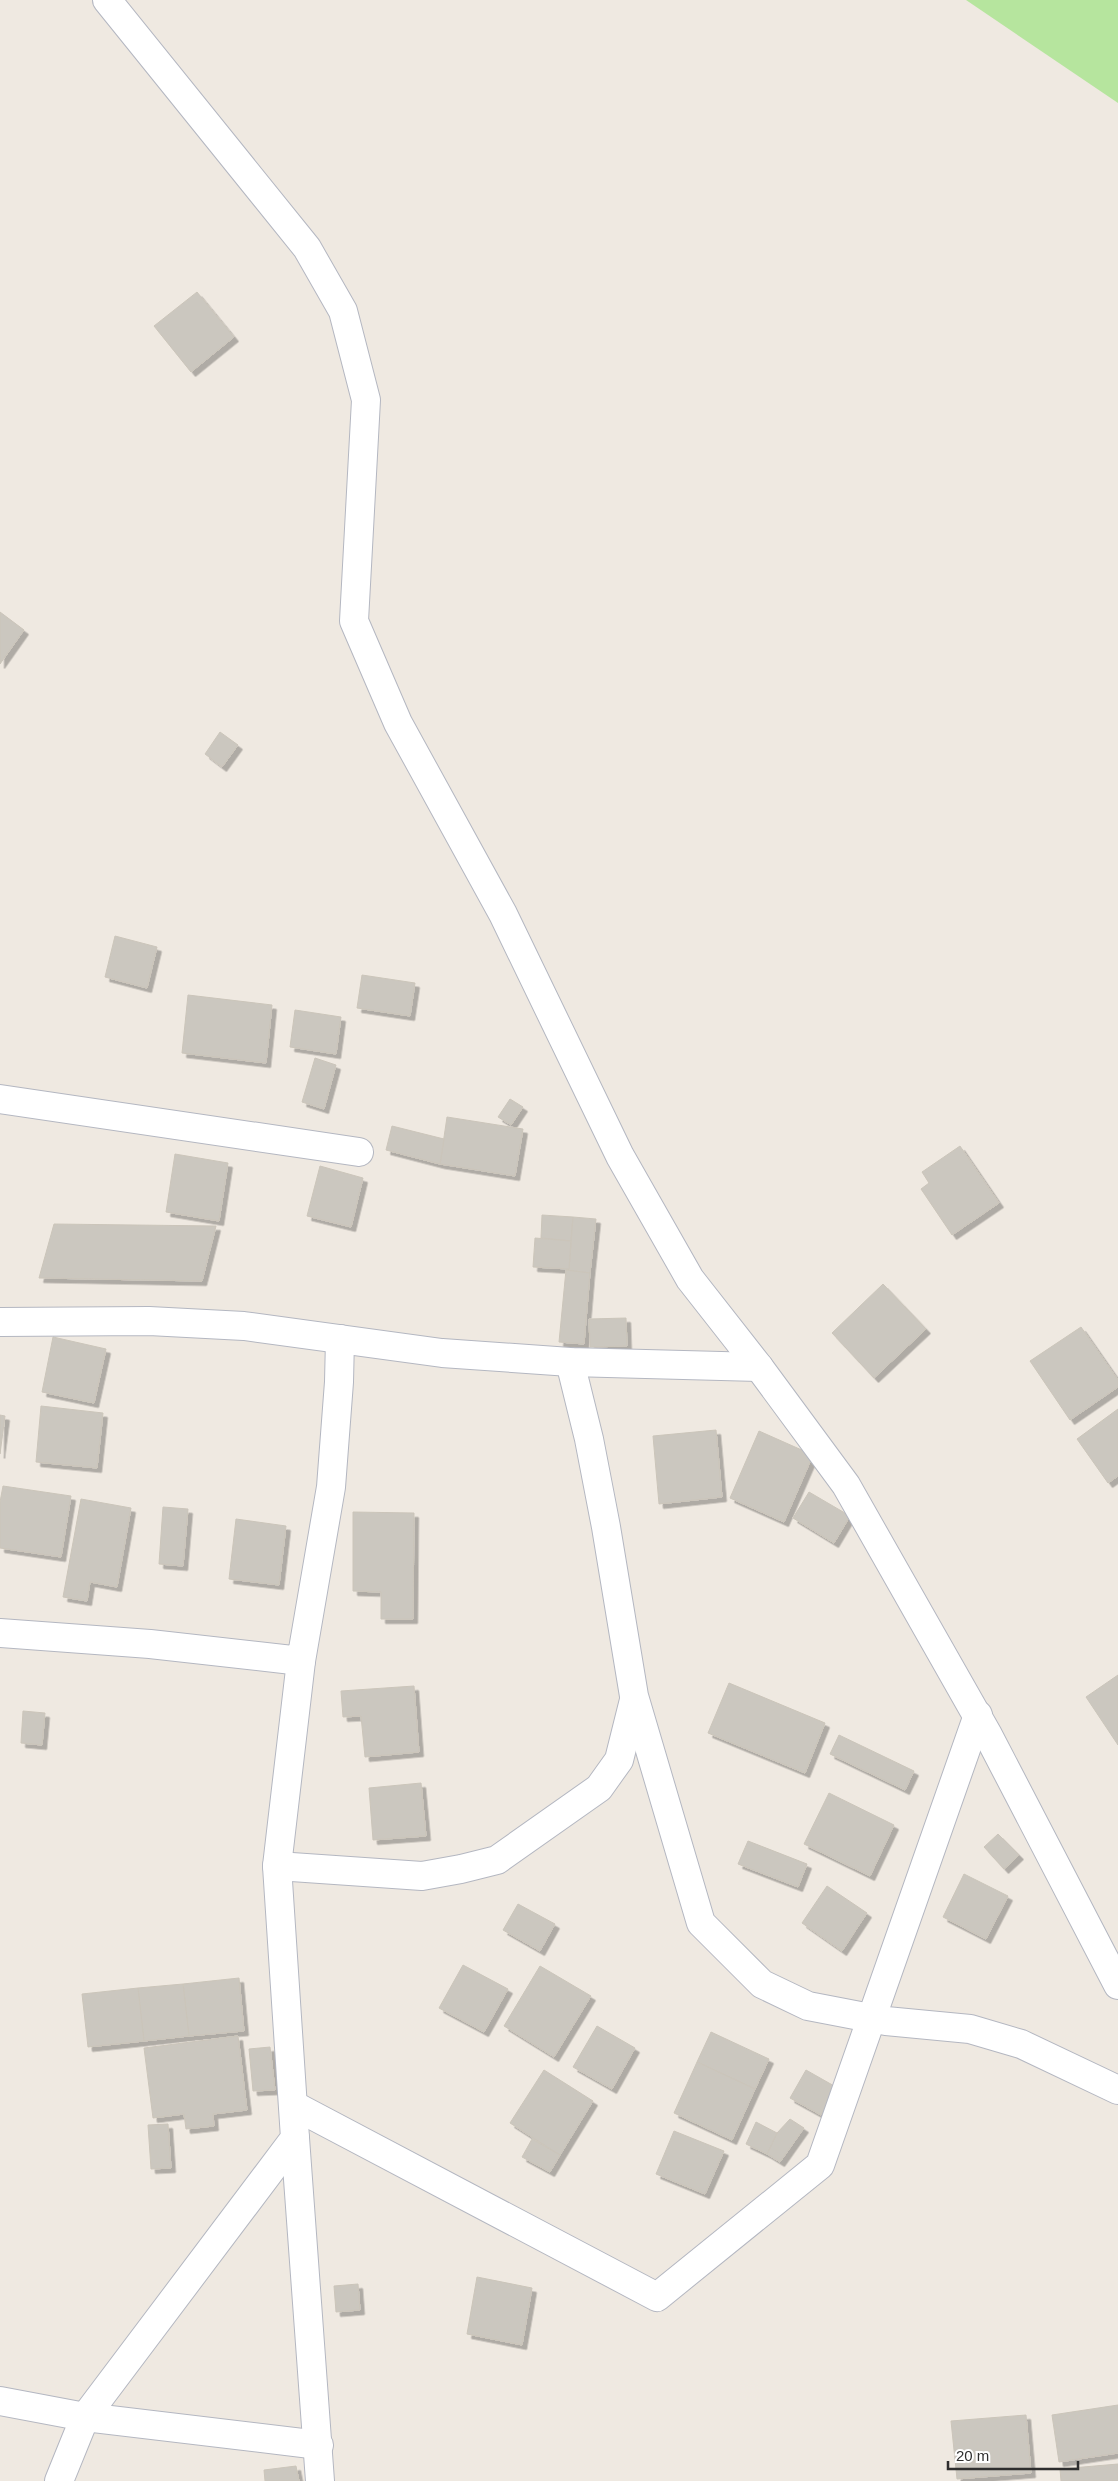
<svg xmlns="http://www.w3.org/2000/svg" width="1118" height="2481" viewBox="0 0 1118 2481" font-family="Arial,sans-serif">
<defs>
<filter id="shadow"><feDropShadow dx="4.5" dy="4.5" stdDeviation="0" flood-color="#0004"/></filter>
</defs>
<rect width="100%" height="100%" fill="#efe9e1"/>
<!-- green -->
<polygon fill="#b6e59e" points="966,0 1118,0 1118,103"/>
<!-- building -->
<g fill="#cbc7bf" stroke="#cbc5ba" filter="url(#shadow)">
<polygon points="197,292 234,337 191,372 154,326"/>
<polygon points="0,612 24,630 0,664"/>
<polygon points="220,732 238,745 222,767 205,754"/>
<polygon points="115,936 157,947 147,988 105,977"/>
<polygon points="362,975 415,983 410,1016 357,1008"/>
<polygon points="188,995 272,1005 266,1063 182,1053"/>
<polygon points="295,1010 341,1017 336,1054 290,1047"/>
<polygon points="315,1058 336,1065 324,1109 302,1102"/>
<polygon points="510,1099 523,1107 511,1125 498,1117"/>
<polygon points="447,1117 523,1129 515,1176 440,1164"/>
<polygon points="392,1126 444,1139 440,1164 386,1150"/>
<polygon points="960,1146 999,1203 952,1235 921,1189 929,1183 922,1172"/>
<polygon points="175,1154 228,1163 219,1221 166,1212"/>
<polygon points="320,1166 363,1178 351,1227 307,1216"/>
<polygon points="542,1215 573,1217 571,1241 541,1238"/>
<polygon points="573,1217 596,1219 590,1273 566,1270 569,1269"/>
<polygon points="54,1224 216,1226 202,1281 39,1278"/>
<polygon points="535,1238 571,1241 569,1269 533,1267"/>
<polygon points="566,1270 590,1273 584,1344 559,1342"/>
<polygon points="883,1284 926,1329 874,1378 832,1333"/>
<polygon points="626,1318 627,1346 590,1347 589,1319"/>
<polygon points="1081,1327 1118,1380 1118,1387 1070,1420 1030,1361"/>
<polygon points="53,1337 106,1349 94,1403 42,1392"/>
<polygon points="41,1406 103,1413 97,1468 36,1462"/>
<polygon points="1118,1409 1118,1476 1108,1483 1077,1439"/>
<polygon points="0,1415 5,1416 0,1454"/>
<polygon points="716,1430 722,1497 659,1504 653,1436"/>
<polygon points="759,1431 813,1455 784,1522 730,1498"/>
<polygon points="3,1486 71,1496 61,1557 0,1548 0,1502"/>
<polygon points="809,1492 850,1516 834,1543 793,1518"/>
<polygon points="81,1499 131,1508 117,1587 90,1582 87,1601 63,1597"/>
<polygon points="163,1507 188,1509 183,1566 159,1564"/>
<polygon points="353,1512 414,1513 413,1619 381,1619 381,1592 353,1591"/>
<polygon points="236,1519 286,1526 279,1585 229,1579"/>
<polygon points="1118,1675 1118,1745 1086,1697"/>
<polygon points="729,1683 825,1723 805,1773 708,1733"/>
<polygon points="414,1686 419,1752 365,1757 361,1716 343,1717 341,1691"/>
<polygon points="23,1711 45,1713 42,1745 21,1743"/>
<polygon points="839,1735 914,1771 905,1790 830,1754"/>
<polygon points="421,1783 426,1836 373,1840 369,1788"/>
<polygon points="829,1793 894,1825 870,1876 804,1844"/>
<polygon points="998,1834 1019,1855 1004,1869 984,1847"/>
<polygon points="748,1841 807,1864 798,1887 738,1864"/>
<polygon points="964,1874 1008,1896 986,1939 943,1917"/>
<polygon points="827,1886 867,1913 842,1951 802,1923"/>
<polygon points="518,1904 555,1924 540,1951 503,1930"/>
<polygon points="463,1965 508,1989 484,2032 439,2008"/>
<polygon points="540,1966 591,1996 554,2057 504,2026"/>
<polygon points="239,1978 244,2031 189,2036 183,1984"/>
<polygon points="183,1984 189,2036 144,2041 138,1988"/>
<polygon points="138,1988 144,2041 88,2047 82,1994"/>
<polygon points="597,2026 635,2048 612,2089 573,2067"/>
<polygon points="711,2032 769,2059 755,2089 697,2062"/>
<polygon points="238,2036 247,2110 213,2114 214,2126 186,2129 184,2114 153,2118 144,2048"/>
<polygon points="270,2047 275,2090 253,2091 249,2049"/>
<polygon points="697,2062 755,2089 732,2140 674,2113"/>
<polygon points="544,2070 593,2101 560,2155 510,2123"/>
<polygon points="806,2070 836,2087 821,2115 790,2098"/>
<polygon points="790,2119 804,2128 780,2162 767,2154 777,2133"/>
<polygon points="756,2122 777,2133 767,2154 746,2144"/>
<polygon points="168,2124 171,2168 151,2169 148,2125"/>
<polygon points="674,2131 724,2151 705,2194 656,2174"/>
<polygon points="532,2139 560,2155 550,2172 522,2157"/>
<polygon points="477,2277 532,2288 522,2345 467,2334"/>
<polygon points="358,2284 360,2310 336,2312 334,2286"/>
<polygon points="1118,2405 1118,2453 1059,2462 1052,2415"/>
<polygon points="1026,2415 1031,2473 957,2479 951,2421"/>
<polygon points="1118,2464 1118,2481 1061,2481 1060,2469"/>
<polygon points="296,2466 299,2481 265,2481 264,2470"/>
</g>
<g fill="none" stroke-linecap="round" stroke-linejoin="round">
<!-- minor casing -->
<g stroke="#b4b7c1" stroke-width="30">
<g id="minor">
<polyline points="107,0 307,248 343,311 366,400 354,621 398,723 503,914 620,1156 690,1279 759,1367 846,1485 988,1735 1118,1985"/>
<polyline points="0,1099 359,1152"/>
<polyline points="0,1322 149,1321 244,1326 442,1353 570,1362 759,1367"/>
<polyline points="570,1362 589,1439 606,1527 634,1696 701,1923 762,1984 808,2006 886,2021 970,2029 1021,2044 1118,2090"/>
<polyline points="0,1633 150,1644 301,1661 331,1487 339,1382 340,1339"/>
<polyline points="277,1866 422,1876 461,1869 497,1860 599,1788 619,1760 634,1700"/>
<polyline points="293,2105 657,2297 820,2165 978,1715"/>
<polyline points="295,2138 320,2481"/>
<polyline points="0,2401 85,2417 319,2445"/>
<polyline points="59,2481 85,2417 295,2138 277,1866 301,1661"/>
</g>
</g>
<!-- minor -->
<use href="#minor" stroke="#fff" stroke-width="28"/>
</g>
<!-- scale -->
<path d="M948 2461v8h130v-8" fill="none" stroke="#2e2e2e" stroke-width="2.5"/>
<text x="956" y="2461" font-size="15" fill="#2e2e2e" stroke="#ffffff" stroke-width="4" paint-order="stroke">20 m</text>
</svg>
